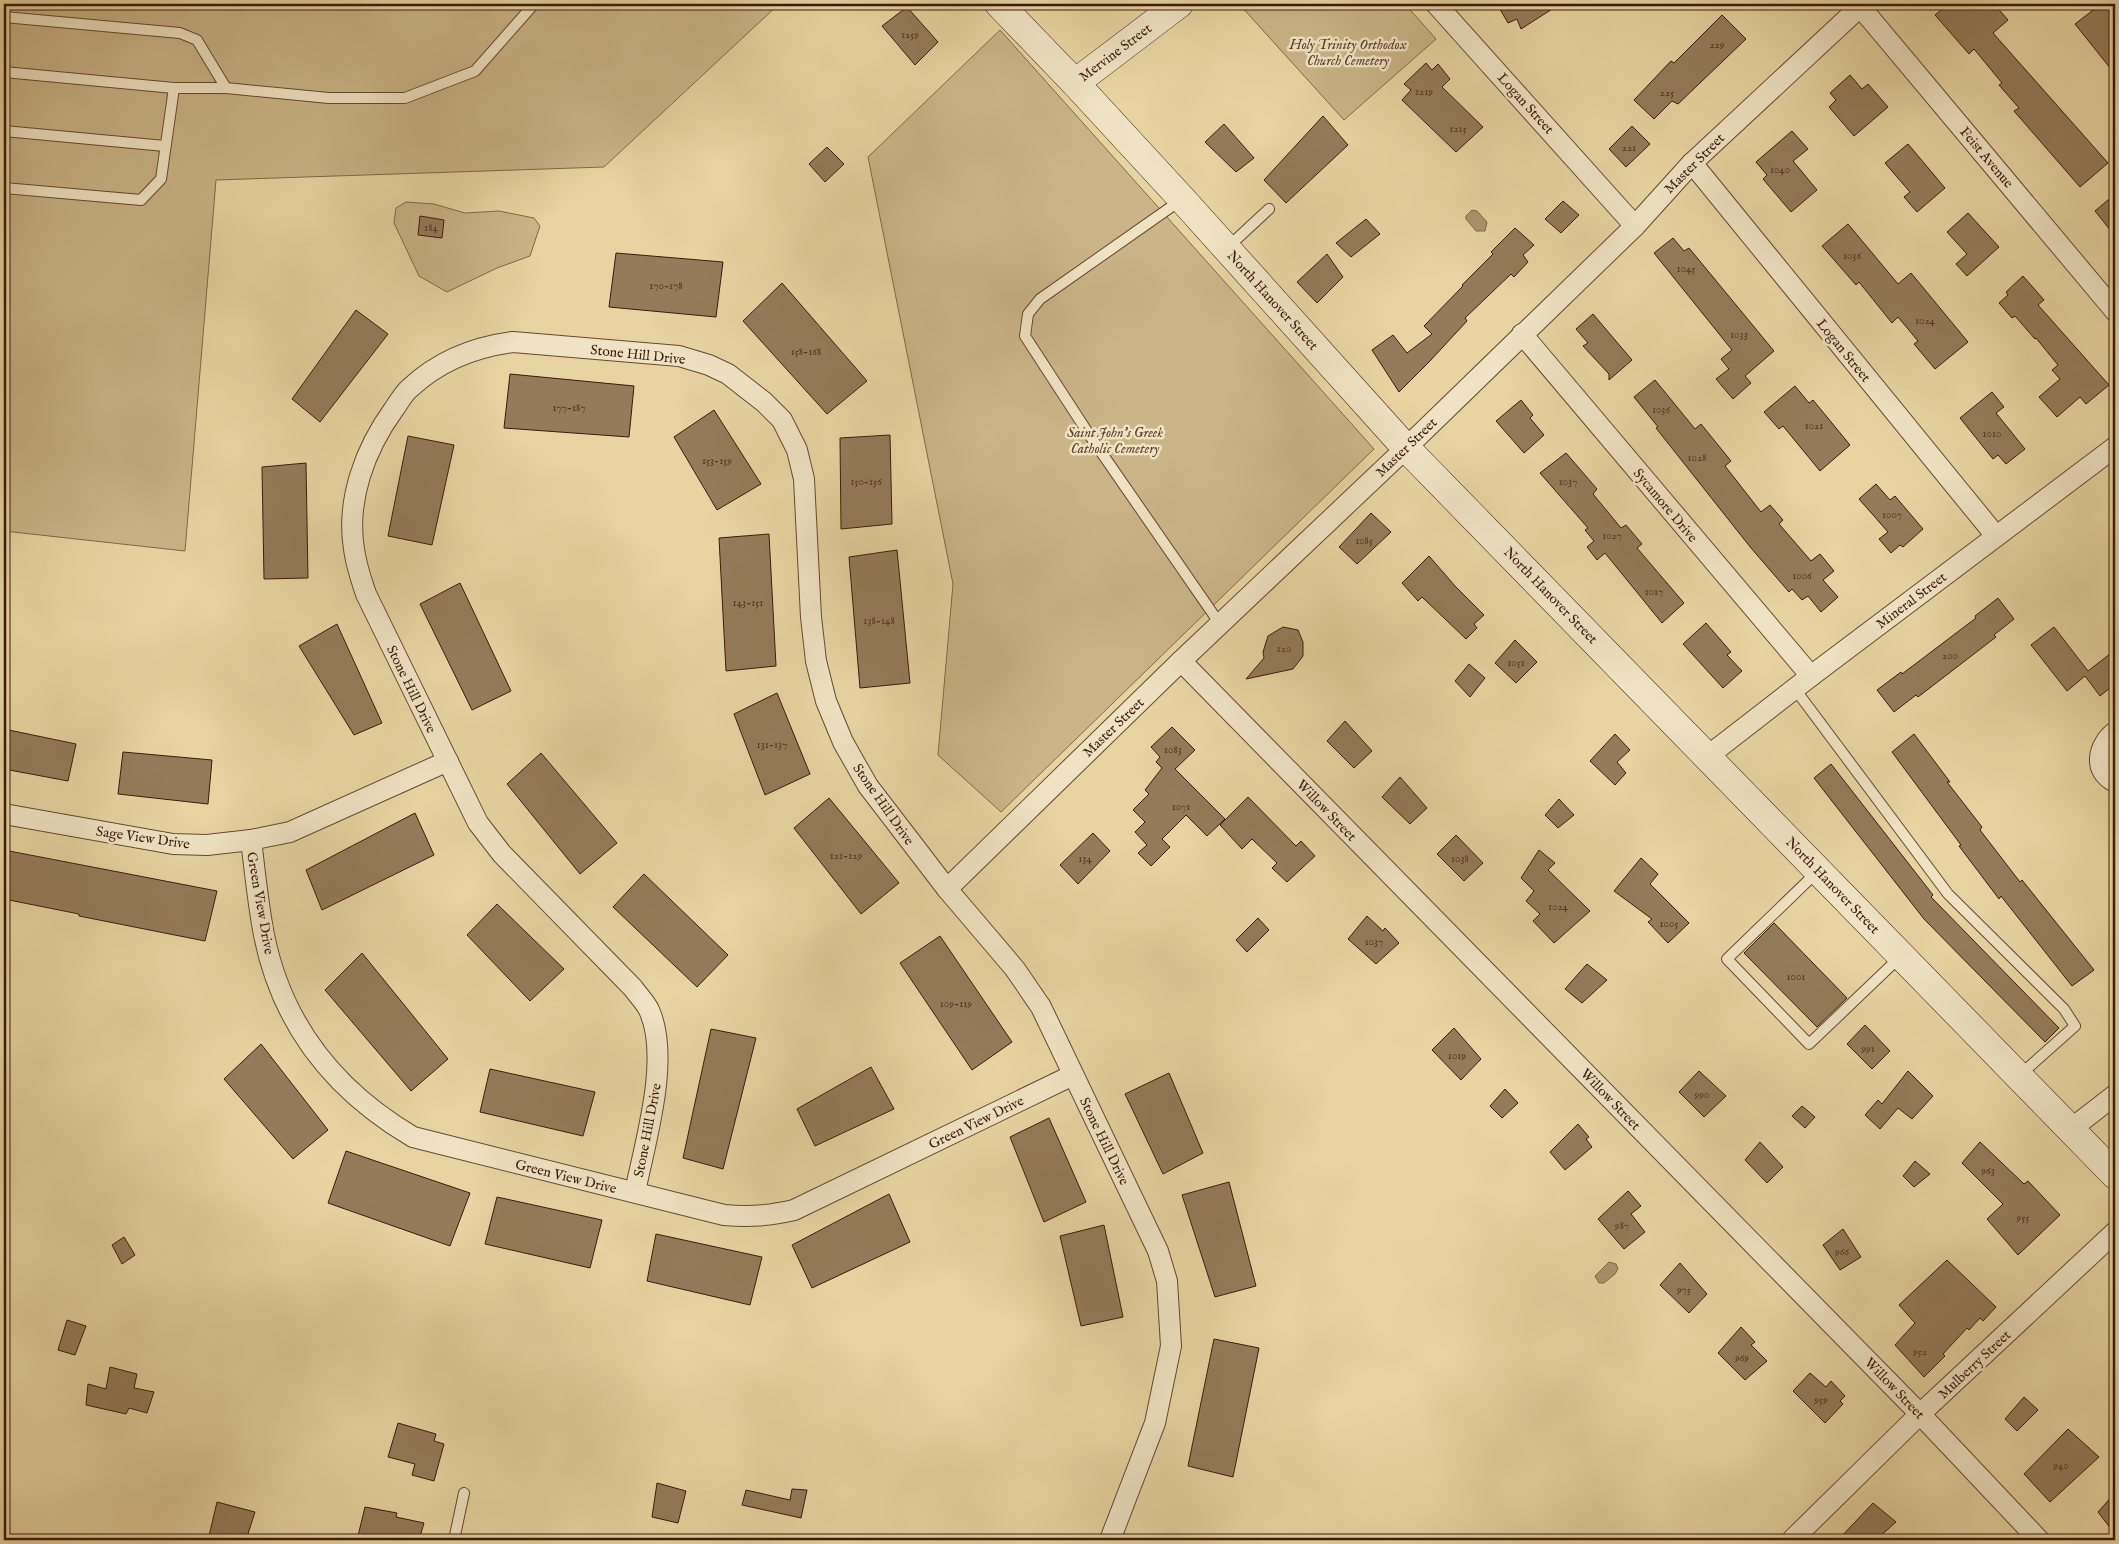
<svg xmlns="http://www.w3.org/2000/svg" width="2119" height="1544" viewBox="0 0 2119 1544" font-family="'IM FELL English',serif">
<rect width="100%" height="100%" fill="#e7d4a2"/>
<filter id="stains"><feTurbulence type="fractalNoise" baseFrequency=".004" numOctaves="4"/><feColorMatrix values="0 0 0 0 .2 0 0 0 0 .09 0 0 0 0 .02 0 0 0 .5 -.17"/></filter>
<radialGradient id="worn" r=".72"><stop offset=".6" stop-color="#630" stop-opacity="0"/><stop offset="1" stop-color="#630" stop-opacity=".3"/></radialGradient>
<!-- green -->
<g fill="#cab488" stroke="#83674a">
<polygon points="4,4 779,4 604,167 216,180 185,551 4,531"/>
<polygon points="1239,4 1405,4 1436,39 1344,120"/>
<polygon points="1000,30 1374,449 1001,812 938,755 953,584 868,157"/>
<polygon points="406,202 434,204 465,213 499,211 534,218 540,226 530,256 497,268 447,292 419,276 394,223 396,208"/>
</g>
<!-- water -->
<g fill="#ad956f" stroke="#806447">
<polygon points="1472,210 1477,211 1487,222 1485,231 1476,231 1466,219 1466,216"/>
<polygon points="1609,1262 1616,1264 1618,1269 1615,1274 1604,1283 1599,1283 1595,1276"/>
</g>
<!-- building -->
<g fill="#957b5a" stroke="#3c1a0b">
<polygon points="1497,4 1560,4 1521,29 1517,19 1508,23"/>
<polygon points="1948,4 1994,4 2008,20 1993,33 2108,163 2080,187 2014,111 2019,108 1999,85 2002,83 1974,49 1969,54 1935,15"/>
<polygon points="2101,4 2115,4 2115,74 2075,24"/>
<polygon points="907,7 938,42 915,65 882,26"/>
<polygon points="1722,15 1746,39 1678,104 1672,101 1654,119 1634,100 1671,61 1674,63"/>
<polygon points="1426,63 1432,70 1438,64 1450,79 1442,87 1483,127 1456,152 1402,100 1411,90 1404,84"/>
<polygon points="1850,75 1862,89 1868,84 1888,107 1854,136 1829,107 1836,100 1830,93"/>
<polygon points="1323,116 1348,145 1286,203 1264,180"/>
<polygon points="1224,124 1254,158 1236,172 1205,142"/>
<polygon points="1632,126 1650,144 1626,167 1609,149"/>
<polygon points="1792,131 1808,149 1793,161 1817,190 1791,212 1763,179 1767,175 1756,162"/>
<polygon points="1908,144 1945,188 1917,212 1904,197 1910,192 1885,163"/>
<polygon points="827,147 844,164 825,182 809,164"/>
<polygon points="2115,194 2115,236 2095,211"/>
<polygon points="1563,201 1579,215 1561,233 1545,219"/>
<polygon points="1968,213 1999,247 1967,276 1956,264 1967,254 1947,232"/>
<polygon points="420,216 444,220 442,238 418,235"/>
<polygon points="1366,219 1380,234 1351,257 1336,243"/>
<polygon points="1848,224 1898,284 1911,273 1968,342 1935,369 1914,344 1918,341 1898,317 1892,323 1859,282 1856,285 1822,246"/>
<polygon points="1515,228 1534,245 1523,255 1528,262 1514,277 1511,274 1465,318 1467,321 1429,362 1399,392 1372,350 1393,335 1407,353 1432,334 1424,326 1463,286 1462,285 1493,254 1491,252"/>
<polygon points="1673,238 1684,251 1689,248 1774,351 1745,376 1751,383 1733,399 1716,379 1729,369 1721,359 1732,350 1654,253"/>
<polygon points="616,253 723,262 716,317 609,307"/>
<polygon points="1327,254 1343,277 1317,303 1297,282"/>
<polygon points="2023,276 2044,300 2038,305 2109,385 2086,404 2080,397 2057,417 2039,397 2060,379 2052,370 2058,365 2036,338 2035,339 2015,316 2012,318 1999,303 2008,295 2006,292"/>
<polygon points="782,283 867,381 827,414 743,321"/>
<polygon points="356,310 388,334 320,422 292,399"/>
<polygon points="1593,314 1632,360 1609,380 1609,374 1583,346 1588,343 1576,329"/>
<polygon points="510,374 634,386 629,437 504,428"/>
<polygon points="1655,380 1695,429 1701,424 1731,461 1725,466 1761,512 1770,505 1783,520 1779,524 1811,561 1820,554 1834,571 1823,580 1838,597 1821,612 1808,596 1802,600 1792,589 1789,592 1751,548 1656,428 1658,427 1634,397"/>
<polygon points="1795,386 1809,403 1813,400 1850,445 1820,471 1783,426 1779,429 1764,412"/>
<polygon points="1992,392 2004,407 1996,413 2025,449 2006,464 1998,455 1993,459 1960,418"/>
<polygon points="1521,400 1533,415 1530,418 1544,435 1524,453 1496,421"/>
<polygon points="714,410 761,484 717,510 674,437"/>
<polygon points="890,435 892,524 841,529 840,438"/>
<polygon points="408,436 454,445 432,545 388,536"/>
<polygon points="1566,453 1597,489 1593,494 1621,528 1626,525 1642,544 1637,548 1684,603 1662,623 1605,553 1597,560 1587,547 1594,541 1585,530 1588,528 1540,473"/>
<polygon points="306,463 308,578 264,579 262,467"/>
<polygon points="1876,484 1890,500 1895,496 1923,529 1903,547 1900,545 1891,553 1879,539 1888,532 1859,499"/>
<polygon points="1371,513 1391,532 1357,564 1339,547"/>
<polygon points="769,534 776,666 726,671 719,538"/>
<polygon points="897,550 910,683 860,688 849,557"/>
<polygon points="1429,556 1455,586 1484,615 1474,624 1477,628 1466,639 1422,597 1418,601 1402,583"/>
<polygon points="460,583 511,691 472,710 420,604"/>
<polygon points="1998,598 2014,619 1994,635 1996,637 1918,697 1916,695 1894,712 1877,690 1901,672 1902,674 1976,618 1975,616"/>
<polygon points="1706,623 1731,652 1727,655 1742,671 1723,688 1683,644"/>
<polygon points="337,624 382,723 354,735 299,646"/>
<polygon points="1283,627 1298,630 1303,642 1303,656 1293,669 1246,679 1264,658 1263,652 1268,636"/>
<polygon points="2054,627 2088,671 2115,650 2115,684 2100,696 2085,676 2067,691 2031,645"/>
<polygon points="1515,640 1537,662 1516,683 1495,663"/>
<polygon points="1469,664 1485,678 1470,697 1455,681"/>
<polygon points="777,693 810,774 765,795 734,714"/>
<polygon points="1345,721 1372,751 1354,768 1327,741"/>
<polygon points="1172,727 1195,750 1175,769 1225,819 1207,836 1186,815 1162,839 1170,847 1151,866 1138,853 1147,845 1135,832 1145,822 1133,810 1149,794 1145,790 1162,768 1156,762 1160,757 1151,747"/>
<polygon points="4,729 76,744 68,781 4,769"/>
<polygon points="1615,734 1630,750 1617,762 1626,773 1615,785 1590,761"/>
<polygon points="1914,734 1950,782 1947,782 1982,827 1980,830 2020,882 2022,880 2094,970 2072,986 2001,896 1999,899 1959,846 1961,845 1892,752"/>
<polygon points="123,752 212,760 208,804 118,794"/>
<polygon points="541,753 617,843 580,874 507,784"/>
<polygon points="1831,764 1933,895 1931,897 2059,1028 2045,1042 1924,919 1814,778"/>
<polygon points="1400,777 1427,808 1410,824 1382,797"/>
<polygon points="1248,797 1296,846 1301,841 1315,856 1287,882 1272,868 1277,863 1252,839 1242,849 1220,825"/>
<polygon points="829,798 899,883 861,914 794,828"/>
<polygon points="1559,799 1574,815 1558,828 1545,815"/>
<polygon points="415,813 434,855 322,910 306,870"/>
<polygon points="1093,833 1110,851 1078,884 1060,865"/>
<polygon points="1456,835 1483,863 1464,881 1437,854"/>
<polygon points="4,850 217,891 205,941 79,916 79,914 4,899"/>
<polygon points="1539,850 1555,863 1548,870 1590,911 1554,943 1533,921 1540,914 1526,901 1534,891 1521,878"/>
<polygon points="1641,858 1658,874 1650,884 1689,923 1668,943 1648,922 1652,919 1614,891"/>
<polygon points="644,874 728,955 697,987 613,907"/>
<polygon points="497,904 564,969 530,1001 467,935"/>
<polygon points="1367,916 1383,931 1385,928 1399,943 1376,964 1348,939"/>
<polygon points="1258,918 1269,930 1247,952 1236,940"/>
<polygon points="1774,923 1847,998 1817,1027 1744,953"/>
<polygon points="940,936 1012,1042 972,1070 900,963"/>
<polygon points="362,953 448,1059 411,1091 325,990"/>
<polygon points="1587,964 1607,980 1582,1003 1565,989"/>
<polygon points="1865,1025 1890,1051 1872,1069 1847,1044"/>
<polygon points="1454,1028 1481,1059 1461,1080 1432,1050"/>
<polygon points="711,1029 756,1038 723,1169 683,1158"/>
<polygon points="261,1044 328,1130 293,1159 224,1079"/>
<polygon points="871,1067 894,1109 815,1146 797,1109"/>
<polygon points="490,1069 595,1092 583,1136 480,1112"/>
<polygon points="1699,1071 1726,1096 1704,1117 1679,1092"/>
<polygon points="1908,1071 1933,1096 1912,1119 1898,1108 1880,1129 1865,1115 1878,1100 1882,1104"/>
<polygon points="1169,1073 1203,1153 1163,1174 1125,1094"/>
<polygon points="1505,1089 1518,1103 1502,1118 1490,1106"/>
<polygon points="1802,1106 1815,1117 1805,1128 1792,1116"/>
<polygon points="1049,1118 1086,1202 1044,1222 1010,1137"/>
<polygon points="1578,1124 1589,1137 1586,1139 1592,1147 1565,1170 1550,1152"/>
<polygon points="1760,1142 1783,1167 1767,1183 1745,1160"/>
<polygon points="1980,1142 2024,1184 2028,1181 2060,1215 2018,1255 1987,1219 2003,1204 1962,1163"/>
<polygon points="346,1151 470,1193 450,1246 328,1203"/>
<polygon points="1915,1161 1930,1174 1914,1187 1903,1176"/>
<polygon points="1229,1182 1256,1286 1215,1297 1182,1195"/>
<polygon points="1628,1191 1641,1206 1631,1214 1645,1232 1624,1249 1598,1219"/>
<polygon points="889,1194 910,1242 812,1288 792,1245"/>
<polygon points="497,1197 602,1220 590,1268 485,1244"/>
<polygon points="1104,1225 1123,1317 1081,1326 1060,1236"/>
<polygon points="1843,1229 1861,1257 1840,1270 1823,1245"/>
<polygon points="656,1234 762,1257 750,1305 647,1281"/>
<polygon points="124,1237 135,1255 122,1264 112,1245"/>
<polygon points="1947,1260 1996,1307 1983,1321 1980,1318 1969,1330 1967,1328 1943,1354 1945,1356 1924,1377 1895,1345 1915,1323 1899,1305"/>
<polygon points="1680,1263 1707,1294 1689,1313 1660,1285"/>
<polygon points="67,1320 86,1326 75,1355 58,1350"/>
<polygon points="1741,1327 1755,1342 1751,1345 1767,1361 1745,1380 1718,1353"/>
<polygon points="1214,1339 1259,1348 1233,1477 1188,1466"/>
<polygon points="110,1367 137,1374 134,1388 154,1392 147,1413 129,1408 126,1414 86,1405 88,1384 106,1389"/>
<polygon points="1810,1373 1826,1387 1831,1381 1845,1396 1840,1401 1843,1404 1825,1423 1793,1391"/>
<polygon points="2024,1397 2038,1410 2017,1431 2005,1419"/>
<polygon points="398,1423 436,1434 434,1441 444,1444 434,1481 412,1475 415,1464 388,1457"/>
<polygon points="2068,1429 2099,1457 2050,1502 2024,1474"/>
<polygon points="657,1483 686,1491 678,1523 652,1517"/>
<polygon points="792,1489 807,1490 801,1518 742,1505 746,1490 790,1500"/>
<polygon points="2115,1493 2115,1534 2098,1512"/>
<polygon points="217,1502 255,1512 246,1540 208,1540"/>
<polygon points="1873,1503 1896,1522 1876,1540 1838,1540"/>
<polygon points="365,1507 397,1513 396,1517 424,1523 419,1540 357,1540"/>
</g>
<g fill="none" stroke-linecap="round" stroke-linejoin="round">
<!-- lane casing -->
<g stroke="#674831" stroke-width="12">
<g id="lane">
<polyline points="4,17 180,33 197,40 226,88"/>
<polyline points="4,72 174,88"/>
<polyline points="4,131 165,146"/>
<polyline points="4,188 141,200 161,179 174,88 226,88 329,98 405,98 475,71 534,4"/>
<polyline points="1181,200 1040,299 1028,314 1025,336 1090,436 1220,624"/>
<polyline points="1227,248 1269,209"/>
<polyline points="1795,689 1948,894 2064,1009 2075,1026 2020,1075"/>
<polyline points="1818,871 1727,959 1809,1044 1900,957"/>
<polyline points="454,1540 464,1493"/>
</g>
</g>
<!-- street casing -->
<g stroke="#674831" stroke-width="22">
<g id="street">
<polyline points="1436,4 1635,226"/>
<polyline points="1858,4 2115,311"/>
<polyline points="1692,163 1996,536"/>
<polyline points="1522,334 1811,676"/>
<polyline points="1181,661 1920,1414 2039,1540"/>
<path d="M2115 732C2098 745 2092 771 2115 782"/>
<polyline points="1708,756 1811,676 2115,447"/>
<polyline points="4,814 173,844 207,845 251,840 290,832 448,761"/>
<path d="M251 840C255 872 258 904 264 935 282 1025 335 1091 413 1137L724 1215C750 1217 768 1216 794 1210L1073 1075"/>
<polyline points="947,889 1181,661 1406,448 1635,226 1692,163 1863,4"/>
<polyline points="2071,1129 2115,1095"/>
<path d="M635 1192C645 1142 671 1058 649 1010 645 1002 638 995 633 988L502 854 478 823 366 594C361 579 356 565 354 549 346 500 365 449 394 409 399 402 403 394 410 388 439 361 474 347 513 342L679 356 709 365 728 374 764 402 782 420 797 450 804 479 811 617 816 661 826 701 843 742 868 786 947 889 1015 969 1041 1007 1158 1251 1167 1281 1171 1346 1155 1423 1110 1540"/>
<polyline points="1792,1540 1920,1414 2115,1232"/>
</g>
</g>
<!-- secondary casing -->
<g stroke="#3c1a0b" stroke-width="29">
<g id="secondary">
<polyline points="999,4 1075,83 1182,199 1406,448 2115,1175"/>
<polyline points="1075,83 1179,4"/>
</g>
</g>
<!-- lane -->
<use href="#lane" stroke="#efe3c3" stroke-width="10"/>
<!-- street -->
<use href="#street" stroke="#efe3c3" stroke-width="20"/>
<!-- secondary -->
<use href="#secondary" stroke="#efe3c3" stroke-width="28"/>
</g>
<g text-anchor="middle" stroke-width="5" stroke-linejoin="round" paint-order="stroke">
<!-- number labels -->
<g font-size="11" fill="#52321f">
<text x="910" y="38">1259</text>
<text x="1717" y="48">229</text>
<text x="1424" y="95">1219</text>
<text x="1667" y="96">225</text>
<text x="1458" y="132">1215</text>
<text x="1629" y="151">221</text>
<text x="1780" y="173">1040</text>
<text x="431" y="231">184</text>
<text x="1852" y="259">1036</text>
<text x="1686" y="272">1045</text>
<text x="666" y="289">170-178</text>
<text x="1925" y="324">1024</text>
<text x="1739" y="338">1033</text>
<text x="806" y="355">158-168</text>
<text x="569" y="411">177-187</text>
<text x="1661" y="413">1036</text>
<text x="1814" y="429">1021</text>
<text x="1992" y="437">1010</text>
<text x="1697" y="461">1028</text>
<text x="717" y="464">153-159</text>
<text x="866" y="485">150-156</text>
<text x="1568" y="485">1037</text>
<text x="1892" y="518">1007</text>
<text x="1612" y="539">1027</text>
<text x="1364" y="544">1085</text>
<text x="1802" y="579">1006</text>
<text x="1654" y="595">1017</text>
<text x="748" y="606">143-151</text>
<text x="879" y="624">138-148</text>
<text x="1284" y="652">120</text>
<text x="1950" y="659">200</text>
<text x="1516" y="666">1051</text>
<text x="772" y="748">131-137</text>
<text x="1173" y="753">1083</text>
<text x="1181" y="810">1071</text>
<text x="846" y="859">121-129</text>
<text x="1085" y="862">134</text>
<text x="1460" y="862">1038</text>
<text x="1558" y="910">1024</text>
<text x="1669" y="927">1005</text>
<text x="1374" y="945">1037</text>
<text x="1796" y="980">1001</text>
<text x="956" y="1007">109-119</text>
<text x="1868" y="1052">991</text>
<text x="1457" y="1059">1019</text>
<text x="1702" y="1098">990</text>
<text x="1988" y="1174">963</text>
<text x="2023" y="1221">955</text>
<text x="1622" y="1229">987</text>
<text x="1842" y="1255">966</text>
<text x="1684" y="1293">975</text>
<text x="1920" y="1355">952</text>
<text x="1742" y="1361">969</text>
<text x="1821" y="1403">959</text>
<text x="2061" y="1469">940</text>
</g>
<!-- park labels -->
<g font-size="14" font-style="italic" fill="#60402a" stroke="#efe3c3">
<text x="1348" y="49">Holy Trinity Orthodox<tspan x="1348" dy="16">Church Cemetery</tspan></text>
<text x="1115" y="437">Saint John's Greek<tspan x="1115" dy="16">Catholic Cemetery</tspan></text>
</g>
<!-- street labels -->
<g font-size="14" fill="#3c1a0b" stroke="#efe3c3">
<text transform="translate(1115 52) rotate(-37)" y="5">Mervine Street</text>
<text transform="translate(1526 103) rotate(48)" y="5">Logan Street</text>
<text transform="translate(1987 157) rotate(50)" y="5">Feist Avenue</text>
<text transform="translate(1694 163) rotate(-45)" y="5">Master Street</text>
<text transform="translate(1273 300) rotate(48)" y="5">North Hanover Street</text>
<text transform="translate(1844 350) rotate(51)" y="5">Logan Street</text>
<text transform="translate(638 354) rotate(6)" y="5">Stone Hill Drive</text>
<text transform="translate(1406 447) rotate(-44)" y="5">Master Street</text>
<text transform="translate(1666 505) rotate(50)" y="5">Sycamore Drive</text>
<text transform="translate(1551 595) rotate(46)" y="5">North Hanover Street</text>
<text transform="translate(1911 600) rotate(-37)" y="5">Mineral Street</text>
<text transform="translate(412 689) rotate(64)" y="5">Stone Hill Drive</text>
<text transform="translate(1113 727) rotate(-44)" y="5">Master Street</text>
<text transform="translate(884 804) rotate(55)" y="5">Stone Hill Drive</text>
<text transform="translate(1327 810) rotate(46)" y="5">Willow Street</text>
<text transform="translate(143 837) rotate(8)" y="5">Sage View Drive</text>
<text transform="translate(1833 885) rotate(46)" y="5">North Hanover Street</text>
<text transform="translate(261 903) rotate(80)" y="5">Green View Drive</text>
<text transform="translate(1611 1099) rotate(46)" y="5">Willow Street</text>
<text transform="translate(976 1122) rotate(-26)" y="5">Green View Drive</text>
<text transform="translate(647 1130) rotate(-79)" y="5">Stone Hill Drive</text>
<text transform="translate(1105 1141) rotate(64)" y="5">Stone Hill Drive</text>
<text transform="translate(566 1176) rotate(14)" y="5">Green View Drive</text>
<text transform="translate(1974 1364) rotate(-43)" y="5">Mulberry Street</text>
<text transform="translate(1895 1388) rotate(46)" y="5">Willow Street</text>
</g>
</g>
<!-- margin -->
<rect width="2119" height="1544" fill="none" stroke="#e7d4a2" stroke-width="20"/>
<rect x="5" y="5" width="2109" height="1534" fill="none" stroke="#3c1a0b" stroke-width="2.5"/>
<rect x="10" y="10" width="2099" height="1524" fill="none" stroke="#3c1a0b"/>
<rect width="100%" height="100%" filter="url(#stains)"/>
<rect width="100%" height="100%" fill="url(#worn)"/>
</svg>
